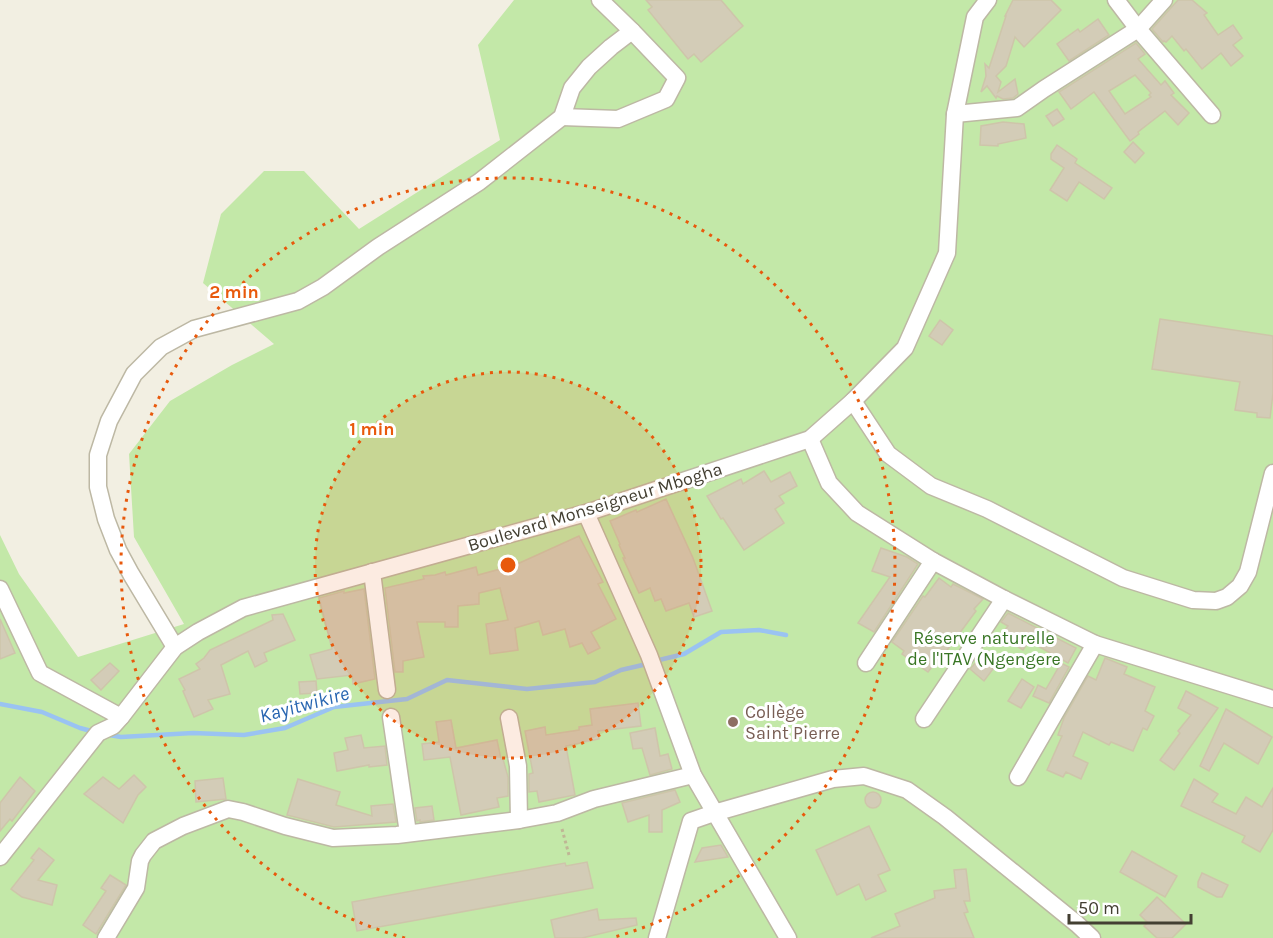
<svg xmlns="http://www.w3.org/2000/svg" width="1273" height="938" viewBox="0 0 1273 938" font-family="Karla,sans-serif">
<rect width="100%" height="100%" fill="#f2efe2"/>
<!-- green -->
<polygon fill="#c3e8a8" points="514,0 1273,0 1273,938 0,938 0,535 19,574 78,657 184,624 134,537 129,454 170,401 232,365 274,344 203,283 221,214 264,171 304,171 359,229 500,140 478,45"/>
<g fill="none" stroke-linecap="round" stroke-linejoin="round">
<!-- stream -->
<g stroke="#9ac3f2" stroke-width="4.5">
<polyline points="655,661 684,654 721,632 759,630 786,635"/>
<polyline points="0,704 42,712 80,728 95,732"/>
<polyline points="109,735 121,737 193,733 244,735 285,728 334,707 407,699 447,680 527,689 595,682 621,670 647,664"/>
</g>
</g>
<!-- building -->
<g fill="#d3ccb7" stroke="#cec5aa" stroke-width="1.5" fill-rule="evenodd">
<polygon points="646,0 721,0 743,26 701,62 694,54 688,59 648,10 652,7"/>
<polygon points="1013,0 1051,0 1061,10 1024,47 1015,37 1006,66 996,76 1001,82 998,92 1015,79 1018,94 1013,98 1003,99 997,96 996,98 987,86 981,92 986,76 985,64 989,68 1006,16 1005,16"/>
<polygon points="1178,0 1192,0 1207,13 1204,15 1218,35 1233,25 1242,38 1233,45 1243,56 1231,66 1221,53 1202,69 1186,49 1184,51 1172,36 1166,42 1164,41 1163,42 1152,29"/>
<polygon points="1098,19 1109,35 1069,61 1057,44 1078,29 1080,32"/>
<path d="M1136 43 1145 54 1138 59 1161 85 1165 81 1174 93 1171 95 1189 113 1178 125 1165 111 1138 132 1139 134 1130 141 1094 92 1071 109 1059 92ZM1135 75 1151 93 1149 95 1151 97 1125 114 1109 91Z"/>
<polygon points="1057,109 1064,119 1053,126 1046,116"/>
<polygon points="1003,122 1024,124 1026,138 998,144 998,146 980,145 981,126"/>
<polygon points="1133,142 1144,153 1135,163 1124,152"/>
<polygon points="1057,145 1077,159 1075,163 1112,188 1104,199 1079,182 1067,201 1050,190 1064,168 1051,159 1051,154"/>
<polygon points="1160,319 1273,336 1273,393 1270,418 1257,417 1257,413 1235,410 1240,382 1152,369"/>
<polygon points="940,320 953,330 942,345 929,336"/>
<polygon points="764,471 771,482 790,472 797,486 779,496 784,503 775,509 784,523 744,550 723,518 721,519 707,496 741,479 743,484"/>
<polygon points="666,499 693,558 712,611 694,617 689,603 666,611 661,599 655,601 650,588 639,593 623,558 625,558 619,545 620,544 610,521 636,510 637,512"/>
<polygon points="579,536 603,582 598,584 616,619 591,632 600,648 588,654 582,643 570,647 565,629 543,635 539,621 515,628 518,650 490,654 486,624 508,620 500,588 479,593 479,604 458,606 458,627 445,627 445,622 417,622 424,657 403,661 403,672 395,672 385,588 424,579 423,576 435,575 445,572 446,575 476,567 478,575 515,565"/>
<polygon points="881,548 907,557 918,564 874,632 858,623 890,577 872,571"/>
<polygon points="939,578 951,587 953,584 983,599 974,609 976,611 945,653 944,652 928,672 902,654 904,651 892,642 923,596 925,597"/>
<polygon points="364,589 375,679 353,684 352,675 317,679 310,655 332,649 319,598 344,591 344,593"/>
<polygon points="1008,613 1076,648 1068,663 1029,641 1023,650 1000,636 1008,626 1001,622"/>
<polygon points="283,614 295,640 264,653 267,661 255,667 248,651 221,665 230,694 208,700 213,709 194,717 183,691 185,690 179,679 200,669 196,664 204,658 210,650 273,620 272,615"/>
<polygon points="0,619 15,653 0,659"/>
<polygon points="1105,658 1127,667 1124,674 1155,687 1145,711 1154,716 1147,730 1143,728 1133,751 1111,742 1109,745 1083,732 1073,756 1088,763 1081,779 1066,772 1063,777 1047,770 1062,736 1058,735 1064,718 1088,676 1096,680"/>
<polygon points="979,659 993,669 984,681 970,669"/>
<polygon points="110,663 119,671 101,690 91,680"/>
<polygon points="1061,663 1069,667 1049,703 1033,696 1038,685 1046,689"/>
<polygon points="1022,679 1034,687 1021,708 1008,701"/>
<polygon points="316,681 317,693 300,694 299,682"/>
<polygon points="1186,691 1218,708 1174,770 1160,760 1180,733 1178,731 1191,715 1178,708"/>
<polygon points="638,703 641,726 598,731 599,739 566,746 575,795 539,802 537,791 529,792 529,774 533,773 525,731 545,727 546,735 579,730 579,727 592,725 590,709"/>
<polygon points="1226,709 1272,737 1258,764 1224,743 1209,771 1200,766"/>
<polygon points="451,720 456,748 497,740 501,759 503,759 508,777 508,796 497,798 499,807 461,815 450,757 424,760 422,744 439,742 436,722"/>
<polygon points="655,728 660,756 668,754 672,769 650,775 642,748 633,749 630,733"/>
<polygon points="361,735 364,748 385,746 387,765 369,767 369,765 337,771 334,753 348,750 345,738"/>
<polygon points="134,775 146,787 138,795 123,823 84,794 103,777 119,789"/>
<polygon points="20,777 35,791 12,821 10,819 0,831 0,803"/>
<polygon points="223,778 226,799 196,802 195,781"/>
<polygon points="298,779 340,792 336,805 372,816 371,806 393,804 396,822 334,827 287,815"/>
<polygon points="1194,779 1218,794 1212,802 1236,814 1246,797 1262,807 1273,788 1273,830 1260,852 1242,842 1245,836 1181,806"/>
<polygon points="675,790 680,802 662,810 662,832 649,832 649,815 628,822 622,803"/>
<circle cx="873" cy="800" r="8"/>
<polygon points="432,806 434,820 420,822 420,820 417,821 415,808"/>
<polygon points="869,826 890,870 878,875 886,891 866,900 859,884 837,895 816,850"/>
<polygon points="721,845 728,857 695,862 702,848"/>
<polygon points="39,848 54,860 38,880 57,885 52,905 22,897 11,889 34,860 31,858"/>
<polygon points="1132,851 1177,876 1165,897 1120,872"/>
<polygon points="587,862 593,888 357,931 352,902 565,863 566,866"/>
<polygon points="966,869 970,901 964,901 968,912 964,913 974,938 871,938 900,926 895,914 935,898 934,891 956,888 954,870"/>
<polygon points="1202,873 1228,885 1222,897 1217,897 1198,887 1198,882"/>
<polygon points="110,875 126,885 96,934 83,925 106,891 101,888"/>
<polygon points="1157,897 1186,924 1172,938 1157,938 1144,926 1148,923 1140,915"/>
<polygon points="597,909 599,920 636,918 637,925 582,938 555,938 551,920"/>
</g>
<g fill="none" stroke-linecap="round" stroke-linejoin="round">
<!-- minor casing -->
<g stroke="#bdb8a4" stroke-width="19">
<g id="minor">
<polyline points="1116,0 1138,29 1212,115"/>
<polyline points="955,114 1017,108 1044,89 1138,29 1164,0"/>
<polyline points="562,117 618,119 666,99 677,78 632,31"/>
<polyline points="853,401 888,454 931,486 987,509 1123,578 1193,600 1216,601 1227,597 1240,586 1248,572 1273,473"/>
<polyline points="810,439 829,483 857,513 933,561 1004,599 1095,644 1273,699"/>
<polyline points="586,513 649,655 693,775 788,938"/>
<polyline points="372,572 387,690"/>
<polyline points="0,589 40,673 121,717"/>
<polyline points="175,647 131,574 118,550 106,519 98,487 98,455 109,421 134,374 161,347 194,329 298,301 323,287 378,247 479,182 562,117 572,88 589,67 611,47 632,31 600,0"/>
<polyline points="866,663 933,561"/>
<polyline points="391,717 408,833"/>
<polyline points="509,718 518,766 519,820"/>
<polyline points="924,719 1004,599"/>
<polyline points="1018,777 1095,644"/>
<polyline points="0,857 98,733 113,726 121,717 175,647 198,632 243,608 586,513 810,439 853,401 905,348 947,253 955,114 975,17 988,0"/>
<polyline points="106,938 136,888 140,861 143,855 154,841 183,826 228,809 243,812 285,826 333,838 397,835 519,820 557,813 594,799 693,775"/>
<polyline points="657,938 691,821 714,813 833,779 864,776 907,790 945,817 1077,924 1092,938"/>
</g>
</g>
<!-- path -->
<polyline stroke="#bfb695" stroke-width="3" stroke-dasharray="3 3" stroke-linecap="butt" points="562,829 569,855"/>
<!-- minor -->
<use href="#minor" stroke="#fff" stroke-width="16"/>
</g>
<!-- distance rings -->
<circle cx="508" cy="565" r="193" fill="#e8590c" fill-opacity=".12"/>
<g fill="none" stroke="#e8590c" stroke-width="3" stroke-dasharray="3 6">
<circle cx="508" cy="565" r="193"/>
<path d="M405 938A387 387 0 1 1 611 938"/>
</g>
<!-- markers -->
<circle fill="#8d6e63" stroke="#fff" stroke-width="2" cx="733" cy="722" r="6"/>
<g text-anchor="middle" stroke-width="6" stroke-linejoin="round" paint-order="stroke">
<!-- street labels -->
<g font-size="18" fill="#433f32" stroke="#fff">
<text transform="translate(595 507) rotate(-17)" y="6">Boulevard Monseigneur Mbogha</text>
</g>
<!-- park labels -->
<g font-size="18" fill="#397625" stroke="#fff">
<text x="984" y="644">Réserve naturelle<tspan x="984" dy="21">de l'ITAV (Ngengere</tspan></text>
</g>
<!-- education labels -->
<g font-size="18" fill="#785e54" stroke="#fff" text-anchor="start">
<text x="745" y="718">Collège<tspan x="745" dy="21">Saint Pierre</tspan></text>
</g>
<!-- water labels -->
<g font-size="20" font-style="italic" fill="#2966b1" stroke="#fff">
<text transform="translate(304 704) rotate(-15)" y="7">Kayitwikire</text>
</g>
</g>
<circle cx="508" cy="565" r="9" fill="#e8590c" stroke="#fff" stroke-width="3"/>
<g font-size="18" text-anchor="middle" font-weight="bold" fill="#e8590c" stroke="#fff" stroke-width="6" stroke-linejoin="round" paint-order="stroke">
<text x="234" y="298">2 min</text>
<text x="372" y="435">1 min</text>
</g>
<!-- scale -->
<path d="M1069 914v9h122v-9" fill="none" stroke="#433f32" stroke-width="3"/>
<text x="1078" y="914" font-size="18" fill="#433f32" stroke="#ffffff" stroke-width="4.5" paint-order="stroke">50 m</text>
</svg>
